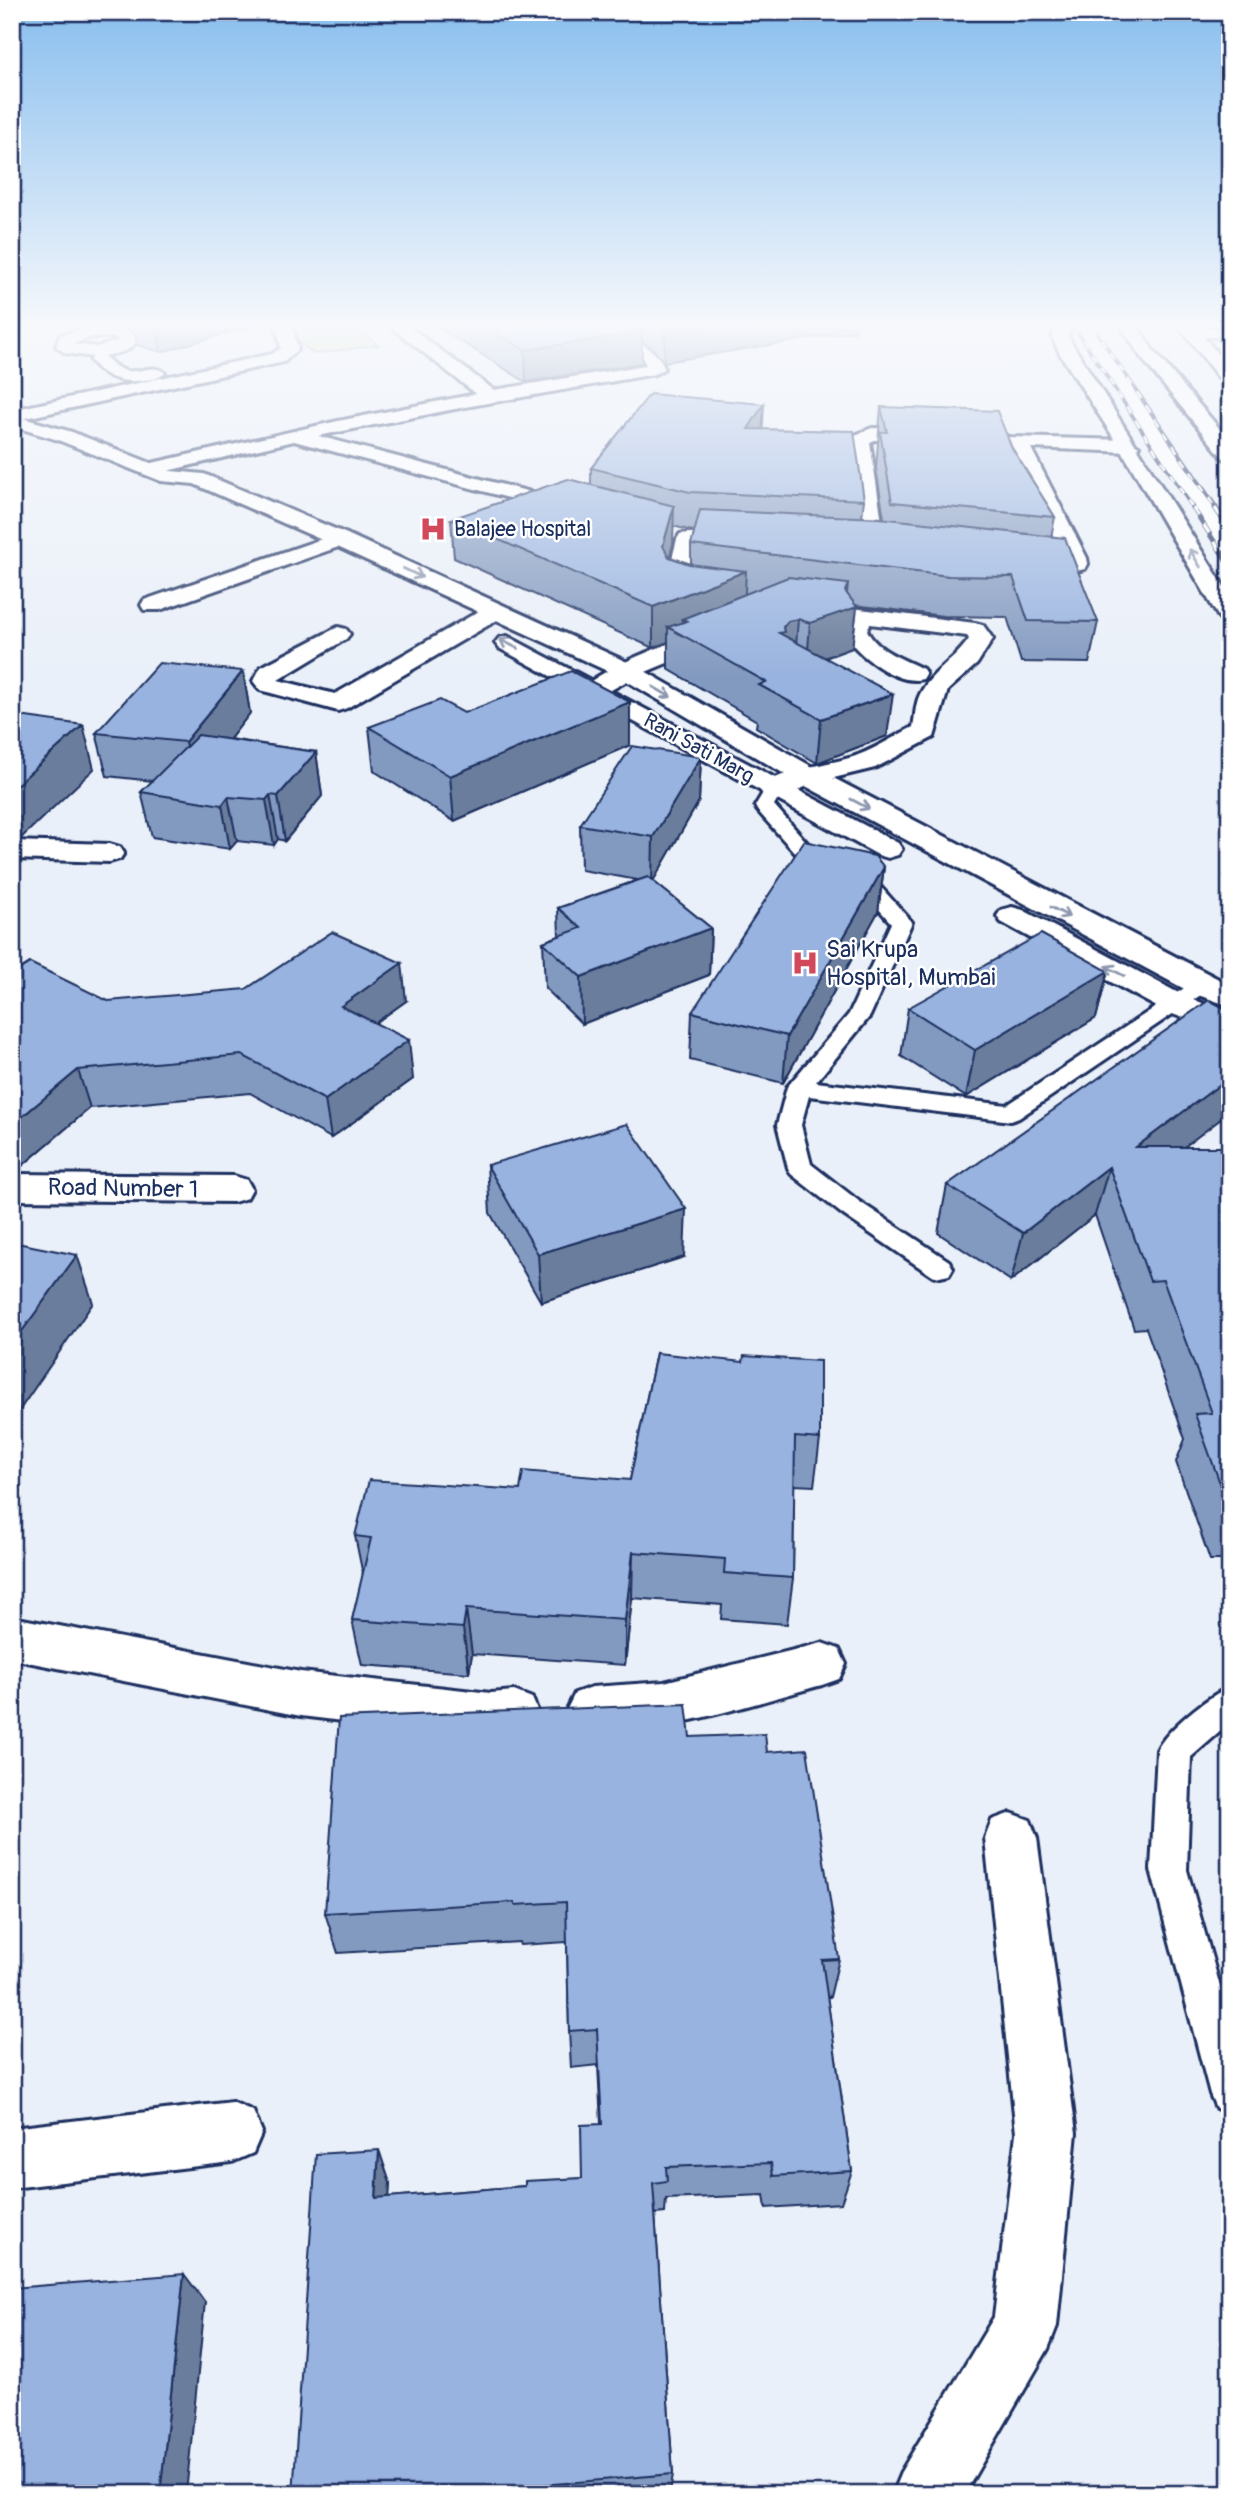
<svg xmlns="http://www.w3.org/2000/svg" width="1242" height="2506" viewBox="0 0 1242 2506" font-family="Pangolin,sans-serif">
<rect width="100%" height="100%" fill="#eaf0f9"/>
<filter id="ink" filterUnits="userSpaceOnUse"><feTurbulence type="fractalNoise" baseFrequency=".0143" numOctaves="2"/><feDisplacementMap in="SourceGraphic" scale="14" xChannelSelector="R" yChannelSelector="G"/><feConvolveMatrix kernelMatrix="1 2 1 2 8 2 1 2 1" color-interpolation-filters="sRGB"/></filter>
<g filter="url(#ink)">
<!-- green -->
<polygon fill="#cfdc8f" stroke="#758676" stroke-width="2" points="278,326 353,326 378,345 314,354"/>
<g fill="none" stroke-linecap="round" stroke-linejoin="round">
<!-- service casing -->
<g stroke="#1b2f5e" stroke-width="6">
<g id="service">
<polygon points="774,784 783,790 774,805 818,855 878,884 912,922 870,1016 816,1082 1007,1105 1195,981 1211,981 1214,986 1019,1118 1011,1121 809,1096 801,1125 811,1164 860,1202 949,1261 953,1268 949,1275 940,1277 931,1275 842,1214 791,1174 788,1168 777,1125 787,1087 849,1014 891,923 864,892 804,863 757,810 755,806 767,786"/>
<path d="M1230 1687V1723L1191 1757 1187 1870 1230 2022V2114L1216 2108 1210 2094 1151 1870 1157 1750C1166 1730 1209 1695 1230 1687Z"/>
</g>
</g>
<!-- minor casing -->
<g stroke="#1b2f5e" stroke-width="6">
<g id="minor">
<polygon points="276,326 292,326 298,349 284,362 12,421 12,410 272,354 281,348"/>
<path d="M390 326H408L494 390 646 365 643 359 586 326C593 326 602 325 608 327 624 333 663 351 664 369L655 374 465 407 318 436 580 505 583 509 580 513 573 515 294 441 150 475 140 469 143 465 338 421 476 394Z"/>
<path d="M92 327C108 327 127 326 138 338 133 352 117 353 104 356 111 362 118 370 127 371 140 373 155 363 165 373 159 379 152 379 145 380 122 384 104 378 90 360L93 357 65 353 56 346 60 335ZM92 337H111L120 340 97 347 73 344Z"/>
<polygon points="1193,328 1230,328 1230,338 1187,336 1185,333 1187,330"/>
<path d="M872 428 992 431 1009 437 1129 440 1139 446 1129 452 1031 448 1087 558 1088 564 1085 569C1061 575 1039 575 1015 569L1012 564 1015 559 1065 560 1013 452 989 443 875 440 870 442 886 548 883 553 875 554 845 552 842 547 845 542 863 541 850 445 855 435Z"/>
<polygon points="339,533 347,534 350,539 347,544 160,610 144,610 141,605 144,600"/>
<polygon points="688,533 744,534 752,535 755,540 752,545 744,546 697,546 687,586 708,591 711,596 708,601 700,603 670,595 665,586 677,539 680,534"/>
<path d="M803 602 975 623 983 625 993 639 977 664 948 690 934 737 875 768 817 782 784 796 774 798 764 796 760 790C775 768 834 765 858 755 877 748 895 736 913 727 915 718 915 708 918 699 927 674 955 661 969 639L967 636 870 624 867 630C876 651 904 659 923 669L926 674 923 679C897 686 853 653 843 630L848 621 795 614 791 609 795 604Z"/>
<polygon points="496,604 504,606 508,611 504,616 347,708 338,711 260,690 253,681 261,667 338,627 346,629 350,634 346,639 278,680 335,694 488,606"/>
<path d="M717 627 725 629 729 634 725 639 636 676 604 694 595 696 586 694 583 689C595 670 692 633 717 627Z"/>
<polygon points="12,841 110,844 120,847 124,853 120,859 110,862 12,859"/>
<polygon points="12,1174 234,1176 247,1180 252,1189 247,1198 234,1202 12,1200"/>
<polygon points="12,1617 301,1672 491,1693 514,1691 532,1698 539,1714 532,1730 514,1737 491,1739 301,1716 12,1659"/>
<path d="M822 1643 839 1649 846 1664 839 1679 822 1685C761 1701 631 1746 575 1725L567 1709 575 1693 592 1687 664 1682Z"/>
<polygon points="1011,1813 1030,1820 1037,1838 1076,2133 1057,2326 1048,2349 964,2494 892,2494 902,2470 994,2317 1016,2133 985,1838 992,1820"/>
<polygon points="232,2102 253,2111 262,2132 253,2153 232,2162 12,2188 12,2128"/>
</g>
</g>
<!-- tertiary casing -->
<g stroke="#1b2f5e" stroke-width="6">
<g id="tertiary">
<polygon points="1179,326 1195,326 1230,369 1230,386 1224,385"/>
<polygon points="12,415 72,432 171,471 204,474 347,534 636,666 818,770 1230,985 1230,1006 1192,993 798,782 618,676 331,544 194,484 161,481 58,440 12,426"/>
<polygon points="507,636 898,843 902,849 898,855 888,858 878,855 499,648 495,643 499,638"/>
<polygon points="1012,907 1023,910 1186,997 1230,1013 1230,1035 1164,1011 1001,922 997,916 1001,910"/>
</g>
</g>
<!-- secondary casing -->
<g stroke="#1b2f5e" stroke-width="6">
<polygon id="secondary" points="1056,326 1072,326 1068,337 1230,596 1230,623 1222,621 1218,616 1119,446 1060,354 1052,337"/>
</g>
<!-- trunk casing -->
<g stroke="#1b2f5e" stroke-width="6">
<g id="trunk">
<polygon points="1075,326 1091,326 1230,529 1230,551 1222,550 1219,545"/>
<polygon points="1121,326 1137,326 1152,349 1230,441 1230,460 1223,458 1140,356"/>
</g>
</g>
<!-- service -->
<use href="#service" fill="#fff" fill-rule="evenodd"/>
<!-- minor -->
<use href="#minor" fill="#fff" fill-rule="evenodd"/>
<!-- tertiary -->
<use href="#tertiary" fill="#fff" fill-rule="evenodd"/>
<!-- secondary -->
<use href="#secondary" fill="#fff" fill-rule="evenodd"/>
<!-- trunk -->
<use href="#trunk" fill="#fff" fill-rule="evenodd"/>
<!-- rail-far1 casing -->
<g stroke="#1b2f5e" stroke-width="3.5">
<g id="rail-far1">
<polyline points="1074,326 1194,510"/>
<polyline points="1092,326 1217,510"/>
</g>
</g>
<!-- rail casing -->
<g stroke="#1b2f5e" stroke-width="5">
<g id="rail">
<polyline points="1193,508 1230,566"/>
<polyline points="1215,508 1230,530"/>
</g>
</g>
<!-- rail-far1 -->
<use href="#rail-far1" stroke="#fff" stroke-width="2.5" stroke-dasharray="8" stroke-linecap="butt"/>
<!-- rail -->
<use href="#rail" stroke="#fff" stroke-width="3.5" stroke-dasharray="10" stroke-linecap="butt"/>
</g>
<!-- wall -->
<g fill="#839ac0" stroke="#1b2f5e" stroke-width="2" fill-rule="evenodd">
<polygon points="112,326 251,326 161,352 137,345 135,333 129,329"/>
<polygon points="436,326 856,326 856,331 664,362 652,347 642,342 642,363 526,382"/>
<path d="M881 407 1012 448 1055 517 1051 537 1098 622 1089 663 1021 662 1007 617 943 616 855 605 857 607 852 648 825 658 887 736 817 763 756 727 757 721 668 669V642L653 648 454 558 451 519 591 485V468L762 429 864 500 862 517 884 518 876 468ZM673 526 688 530 695 531 691 545V564L670 557 673 544Z"/>
<polygon points="243,671 250,713 230,739 316,752 322,796 285,841 278,839 274,845 237,841 230,849 152,837 141,792 153,781 107,776 96,733"/>
<polygon points="630,702 630,745 454,821 374,771 369,727 464,713"/>
<polygon points="701,757 699,801 653,881 711,928 709,975 582,1024 545,988 543,942 559,936 558,908 638,880 581,870 580,825"/>
<polygon points="884,867 878,912 783,1083 690,1060 692,1012"/>
<polygon points="1108,971 1096,1018 966,1097 901,1056 908,1008"/>
<polygon points="12,974 108,1001 406,1001 375,1023 413,1079 331,1138 250,1093 90,1108 16,1171 12,1172"/>
<polygon points="1184,1147 1230,1147 1230,1560 1210,1560 1176,1462 1185,1439 1146,1328 1134,1329 1095,1215 1011,1281 938,1233 947,1185"/>
<polygon points="487,1165 684,1257 541,1302 490,1213"/>
<polygon points="656,1353 820,1439 814,1486 794,1485 793,1578 787,1624 721,1619 722,1605 632,1598 625,1665 472,1654 469,1673 362,1665 352,1620 363,1575 355,1536 520,1490 630,1480"/>
<polygon points="690,1737 767,1752 839,1959 830,1997 827,1997 852,2171 841,2203 766,2208 764,2195 666,2199 665,2213 655,2214 673,2474 670,2494 293,2494 390,2183 389,2197 525,2186 582,2178 601,2124 598,2065 571,2068 569,2031 567,1942 520,1945 519,1942 338,1953 325,1913"/>
</g>
<!-- shaded-wall -->
<g fill="#6a7d9c" stroke="#1b2f5e" stroke-width="2">
<polygon points="78,326 94,326 78,328"/>
<polygon points="156,326 251,326 161,352"/>
<polygon points="694,326 856,326 856,331 664,362 665,330"/>
<polygon points="642,332 642,363 526,382 525,350"/>
<polygon points="764,404 762,440 748,429"/>
<polygon points="674,506 673,544 662,585 663,546"/>
<polygon points="746,571 744,611 687,621 682,619 681,635 668,627 668,642 653,648 653,607"/>
<polygon points="848,584 845,611 857,607 852,648 807,664 810,623 845,591"/>
<polygon points="798,619 795,660 779,633 788,621"/>
<polygon points="243,671 250,713 194,785 185,742"/>
<polygon points="893,694 887,736 817,763 821,719"/>
<polygon points="630,702 630,745 454,821 450,776"/>
<polygon points="83,725 94,769 20,839 12,840 12,789"/>
<polygon points="316,752 322,796 285,841 278,796"/>
<polygon points="701,757 699,801 652,883 653,837"/>
<polygon points="270,795 278,839 274,845 266,800"/>
<polygon points="228,797 237,841 230,849 222,805"/>
<polygon points="884,867 878,912 783,1083 787,1036"/>
<polygon points="711,928 709,975 582,1024 581,977"/>
<polygon points="402,963 406,1001 346,1044 341,1006"/>
<polygon points="1108,971 1096,1018 966,1097 975,1050"/>
<polygon points="409,1040 413,1079 331,1138 325,1100"/>
<polygon points="78,1070 90,1108 16,1171 12,1160 12,1125"/>
<polygon points="1230,1077 1230,1112 1121,1195 1136,1147"/>
<polygon points="1109,1167 1095,1215 1011,1281 1023,1233"/>
<polygon points="686,1209 684,1257 541,1302 538,1254"/>
<polygon points="77,1255 93,1303 12,1421 12,1345"/>
<polygon points="633,1552 632,1598 625,1665 625,1620"/>
<polygon points="466,1609 472,1654 469,1673 463,1628"/>
<polygon points="379,2150 390,2183 387,2229 376,2198"/>
<polygon points="184,2274 205,2302 186,2494 160,2494"/>
</g>
<!-- building -->
<g fill="#98b3df" stroke="#1b2f5e" stroke-width="2">
<polygon points="484,326 632,326 642,332 525,350"/>
<polygon points="661,326 694,326 665,330"/>
<polygon points="650,394 764,404 748,429 854,431 864,500 690,492 591,468"/>
<polygon points="881,407 997,411 1012,448 1055,517 892,502 880,432 887,432"/>
<polygon points="568,479 674,506 663,546 669,557 689,564 746,571 653,607 451,519"/>
<polygon points="700,510 879,518 1065,538 1098,622 1028,621 1013,577 949,576 691,545"/>
<polygon points="788,577 848,584 845,591 857,607 810,623 798,619 788,621 783,627 784,632 779,633 893,694 821,719 759,685 766,682 668,627 687,621 682,619"/>
<polygon points="159,663 243,671 185,742 96,733"/>
<polygon points="571,671 630,702 450,776 369,727 440,700 464,713"/>
<polygon points="12,715 83,725 12,789"/>
<polygon points="198,735 316,752 278,796 270,795 266,800 228,797 222,805 141,792"/>
<polygon points="632,746 701,757 653,837 580,825"/>
<polygon points="804,841 875,856 884,867 787,1036 692,1012"/>
<polygon points="648,877 711,928 581,977 543,942 581,928 558,908"/>
<polygon points="332,932 402,963 341,1006 409,1040 325,1100 242,1055 78,1070 12,1125 12,974 30,963 108,1001 246,989"/>
<polygon points="1041,934 1108,971 975,1050 908,1008"/>
<polygon points="1209,1000 1230,1011 1230,1077 1136,1147 1230,1147 1230,1511 1195,1414 1212,1413 1163,1280 1150,1281 1109,1167 1023,1233 947,1185"/>
<polygon points="627,1124 686,1209 538,1254 487,1165"/>
<polygon points="12,1242 77,1255 12,1345"/>
<polygon points="656,1353 743,1362 744,1356 820,1361 820,1439 795,1437 793,1578 724,1573 725,1559 633,1552 625,1620 466,1609 463,1628 352,1620 371,1538 355,1536 369,1480 520,1490 523,1471 630,1480"/>
<polygon points="686,1704 690,1737 765,1734 767,1752 807,1749 839,1959 822,1960 852,2171 773,2176 771,2163 666,2167 667,2181 653,2183 673,2474 433,2494 293,2494 316,2154 379,2150 376,2198 525,2186 525,2181 582,2178 581,2125 602,2124 597,2029 569,2031 566,1902 515,1905 515,1902 325,1913 339,1718"/>
<polygon points="184,2274 160,2494 12,2494 12,2288"/>
</g>
<!-- one-way arrows -->
<defs><path id="oneway-shaft" d="M-6 0H5M1.5-3L5.5 0L1.5 3" fill="none" stroke-width="1.6" stroke-linecap="round" stroke-linejoin="round" transform="scale(1.75)"/></defs>
<g stroke="#8d97ae">
<use href="#oneway-shaft" transform="translate(1195 558) rotate(-121)"/>
<use href="#oneway-shaft" transform="translate(413 573) rotate(25)"/>
<use href="#oneway-shaft" transform="translate(509 644) rotate(-153)"/>
<use href="#oneway-shaft" transform="translate(662 692) rotate(30)"/>
<use href="#oneway-shaft" transform="translate(860 804) rotate(28)"/>
<use href="#oneway-shaft" transform="translate(1060 912) rotate(28)"/>
<use href="#oneway-shaft" transform="translate(1115 971) rotate(-152)"/>
</g>
</g>
<!-- sky -->
<linearGradient id="sky" x2="0" y2="1"><stop stop-color="#88beee"/><stop offset="0.48" stop-color="#f6f8fc"/><stop offset="1" stop-color="#f6f8fc" stop-opacity="0"/></linearGradient>
<rect width="1242" height="677" fill="url(#sky)"/>
<!-- icons -->
<defs>
<g id="hospital-bare" transform="scale(2.1)"><path d="M-5-5h3v3.5h4V-5h3V5h-3V1.5h-4V5h-3Z" fill="#d1495b" stroke="#fff" stroke-width="2.5" paint-order="stroke"/></g>
</defs>
<g fill-rule="evenodd">
<use href="#hospital-bare" x="433" y="529"/>
<use href="#hospital-bare" x="805" y="963"/>
</g>
<g text-anchor="middle" stroke-width="5" stroke-linejoin="round" paint-order="stroke">
<!-- far-poi labels -->
<g font-size="21" fill="#1b2f5e" stroke="#fff" text-anchor="start">
<text x="454" y="536">Balajee Hospital</text>
</g>
<!-- far-street labels -->
<g font-size="21" fill="#1b2f5e" stroke="#fff">
<text transform="translate(699 748) rotate(29)" y="7">Rani Sati Marg</text>
</g>
<!-- poi labels -->
<g font-size="24" fill="#1b2f5e" stroke="#fff" text-anchor="start">
<text x="826" y="957">Sai Krupa<tspan x="826" dy="28">Hospital, Mumbai</tspan></text>
</g>
<!-- street labels -->
<g font-size="24" fill="#1b2f5e" stroke="#fff">
<text transform="translate(123 1188) rotate(1)" y="8">Road Number 1</text>
</g>
</g>
<!-- margin -->
<rect width="1242" height="2506" fill="none" stroke="#fff" stroke-width="42"/>
<rect x="21" y="21" width="1200" height="2464" fill="none" stroke="#1b2f5e" stroke-width="2.5" filter="url(#ink)"/>
</svg>
